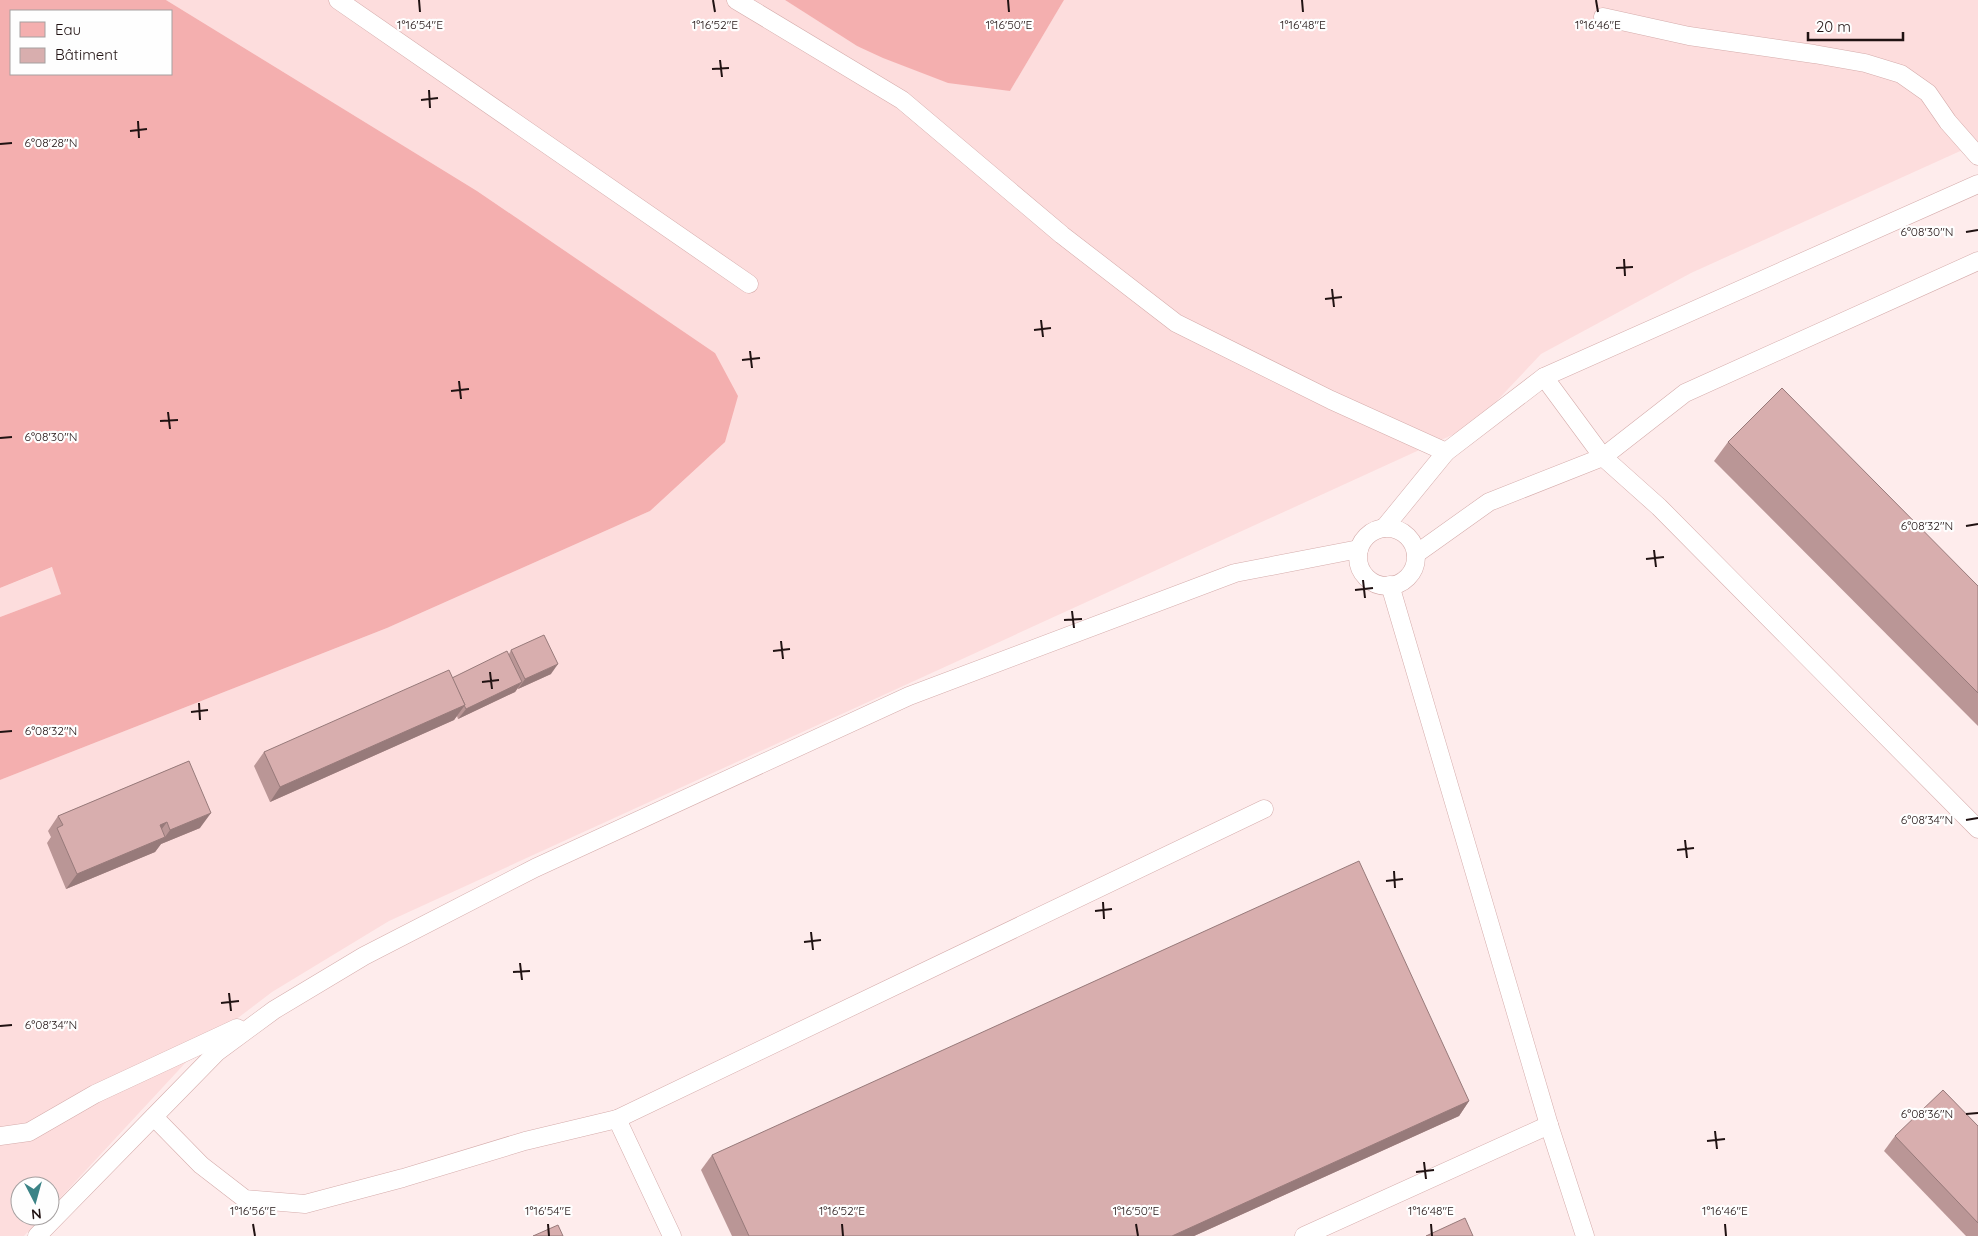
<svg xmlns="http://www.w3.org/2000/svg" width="1978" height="1236" viewBox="0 0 1978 1236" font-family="Quicksand,sans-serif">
<rect width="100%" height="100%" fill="#feecec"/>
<!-- built -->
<g fill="#fddddd">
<polygon points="166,0 785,0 857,46 1010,91 1064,0 1978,0 1978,143 1691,273 1541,354 1474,425 389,921 272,992 201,1046 50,1209 50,1186 20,1186 20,1216 43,1216 24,1236 0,1236 0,780 387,628 650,511 715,353 477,191"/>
<polygon points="53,567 61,594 0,617 0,588"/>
</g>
<!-- water -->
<g fill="#f4afaf" fill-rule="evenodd">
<path d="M0 0H166L477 191 715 353 738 396 725 442 650 511 387 628 0 780V617L61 594 52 567 0 588ZM171 11V74H11V11Z"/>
<polygon points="785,0 1064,0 1010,91 948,83 883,58 857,46"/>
</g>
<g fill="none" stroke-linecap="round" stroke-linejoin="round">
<!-- service casing -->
<g stroke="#d5acab" stroke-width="19">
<g id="service">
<polyline points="338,0 749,284"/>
<polyline points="736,0 902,100 1062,235 1176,323 1331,400 1446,452"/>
<polyline points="1603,17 1689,36 1814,54 1865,63 1901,74 1928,93 1948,122 1978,156"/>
<polyline points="1544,377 1603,457 1659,507 1978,829"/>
<polyline points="1384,528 1446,452 1544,377 1978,184"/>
<circle cx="1387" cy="557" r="29"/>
<polyline points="1416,554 1489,502 1603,457 1685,393 1978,261"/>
<polyline points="1390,585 1549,1125 1585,1236"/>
<polyline points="154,1117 201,1165 245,1199 305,1204 403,1178 525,1141 617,1119"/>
<polyline points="0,1136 29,1132 95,1094 237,1028"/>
<polyline points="37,1236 217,1052 274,1010 364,956 535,868 909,696 1235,573 1359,549"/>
<polyline points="672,1236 617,1119 1264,809"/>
<polyline points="1304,1236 1549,1125"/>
</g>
</g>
<!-- service -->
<use href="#service" stroke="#fff" stroke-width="18"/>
</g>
<!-- wall -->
<g fill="#ba9696">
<polygon points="1728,442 1978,586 1978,726 1714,461"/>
<polygon points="511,650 551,674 518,689 518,688 515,692 458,719 457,716 454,720 270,802 254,766 264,752 452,678 509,654"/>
<polygon points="189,761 200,828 161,844 155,852 66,889 47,843 51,837 48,831 58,816"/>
<polygon points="1469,1101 1459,1116 1194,1236 732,1236 701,1170 712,1155"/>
<polygon points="1978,1126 1978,1236 1966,1236 1884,1151 1895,1136"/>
</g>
<!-- shaded-wall -->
<g fill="#977a7a">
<polygon points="558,664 551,674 518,689 525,679"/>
<polygon points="522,682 515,692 458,719 466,709"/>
<polygon points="465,705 454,720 270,802 280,787"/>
<polygon points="211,813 200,828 161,844 155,852 66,889 77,874 165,837 170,830"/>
<polygon points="167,822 156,837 160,825"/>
<polygon points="1469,1101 1459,1116 1194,1236 1172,1236"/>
</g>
<!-- building -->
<g fill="#d8aeae" stroke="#977a7a">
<polygon points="1782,388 1978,586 1978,693 1728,442"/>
<polygon points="544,635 558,664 525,679 511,650"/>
<polygon points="507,651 522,682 466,709 464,705 465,705 452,678"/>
<polygon points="449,670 465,705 280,787 264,752"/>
<polygon points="189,761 211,813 170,830 167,822 160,825 165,837 77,874 57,828 63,825 58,816"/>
<polygon points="1359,861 1469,1101 1172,1236 749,1236 712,1155"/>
<polygon points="1943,1090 1978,1126 1978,1223 1895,1136"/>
<polygon points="1465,1218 1473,1236 1426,1236"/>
<polygon points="558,1225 563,1236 533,1236"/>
</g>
<!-- ticks -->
<path fill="none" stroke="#201212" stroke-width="2" d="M419 0 420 12M713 0 715 12M1008 0 1009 12M1302 0 1303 12M1596 0 1598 12M720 60 722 77M712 69 729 68M429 90 430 108M421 100 438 98M138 121 139 138M130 131 147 129M0 144 12 143M1966 232 1978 230M1624 259 1625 276M1616 268 1633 267M1332 289 1334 307M1325 299 1342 297M1041 320 1043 337M1034 330 1051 328M750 351 752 368M742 360 760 358M459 381 461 399M451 391 469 389M168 412 170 429M160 421 178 420M0 438 12 437M1966 526 1978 524M1654 550 1656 567M1646 559 1664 557M1363 580 1365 598M1355 590 1373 588M1072 611 1074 628M1064 620 1082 619M781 641 783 659M773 651 790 649M490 672 492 689M482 682 499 680M199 703 200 720M191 712 208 710M0 732 12 731M1966 820 1978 818M1685 840 1687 858M1677 850 1694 848M1394 871 1395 888M1386 881 1403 879M1103 902 1104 919M1095 911 1112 909M811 932 813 950M804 942 821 940M520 963 522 980M513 972 530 971M229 993 231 1011M221 1003 239 1001M0 1026 12 1025M1966 1114 1978 1113M1715 1131 1717 1149M1707 1141 1725 1139M1424 1162 1426 1179M1416 1172 1434 1170M253 1224 255 1236M548 1224 549 1236M842 1224 843 1236M1136 1224 1138 1236M1431 1224 1432 1236M1725 1224 1726 1236"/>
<g font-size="12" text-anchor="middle" fill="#201212" stroke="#fefefe" stroke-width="4.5" stroke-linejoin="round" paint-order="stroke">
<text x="420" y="29">1°16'54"E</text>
<text x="715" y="29">1°16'52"E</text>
<text x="1009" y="29">1°16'50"E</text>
<text x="1303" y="29">1°16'48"E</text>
<text x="1598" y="29">1°16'46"E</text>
<text x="51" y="147">6°08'28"N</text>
<text x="1927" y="236">6°08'30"N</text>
<text x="51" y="441">6°08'30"N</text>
<text x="1927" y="530">6°08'32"N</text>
<text x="51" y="735">6°08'32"N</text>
<text x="1927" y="824">6°08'34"N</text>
<text x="51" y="1029">6°08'34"N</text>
<text x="1927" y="1118">6°08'36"N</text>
<text x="253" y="1215">1°16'56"E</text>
<text x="548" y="1215">1°16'54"E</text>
<text x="842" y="1215">1°16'52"E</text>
<text x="1136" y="1215">1°16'50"E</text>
<text x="1431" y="1215">1°16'48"E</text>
<text x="1725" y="1215">1°16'46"E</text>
</g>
<!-- legend -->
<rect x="10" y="10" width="162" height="65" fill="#fefefe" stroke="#a5a0a0"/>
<rect x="20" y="22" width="25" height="15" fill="#f4afaf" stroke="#a5a0a0"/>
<text x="55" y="35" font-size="15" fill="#201212">Eau</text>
<rect x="20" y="48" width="25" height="15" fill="#d8aeae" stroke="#a5a0a0"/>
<text x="55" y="60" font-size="15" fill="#201212">Bâtiment</text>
<!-- north arrow -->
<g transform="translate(35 1201) rotate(174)"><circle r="24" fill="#fefefe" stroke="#a5a0a0"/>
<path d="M0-4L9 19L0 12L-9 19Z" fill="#3b8386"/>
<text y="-8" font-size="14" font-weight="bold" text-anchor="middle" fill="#201212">N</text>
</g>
<!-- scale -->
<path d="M1808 32v8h95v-8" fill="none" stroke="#201212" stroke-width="2.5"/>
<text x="1816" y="32" font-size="15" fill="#201212" stroke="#fefefe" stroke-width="4" paint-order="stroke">20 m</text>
</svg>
